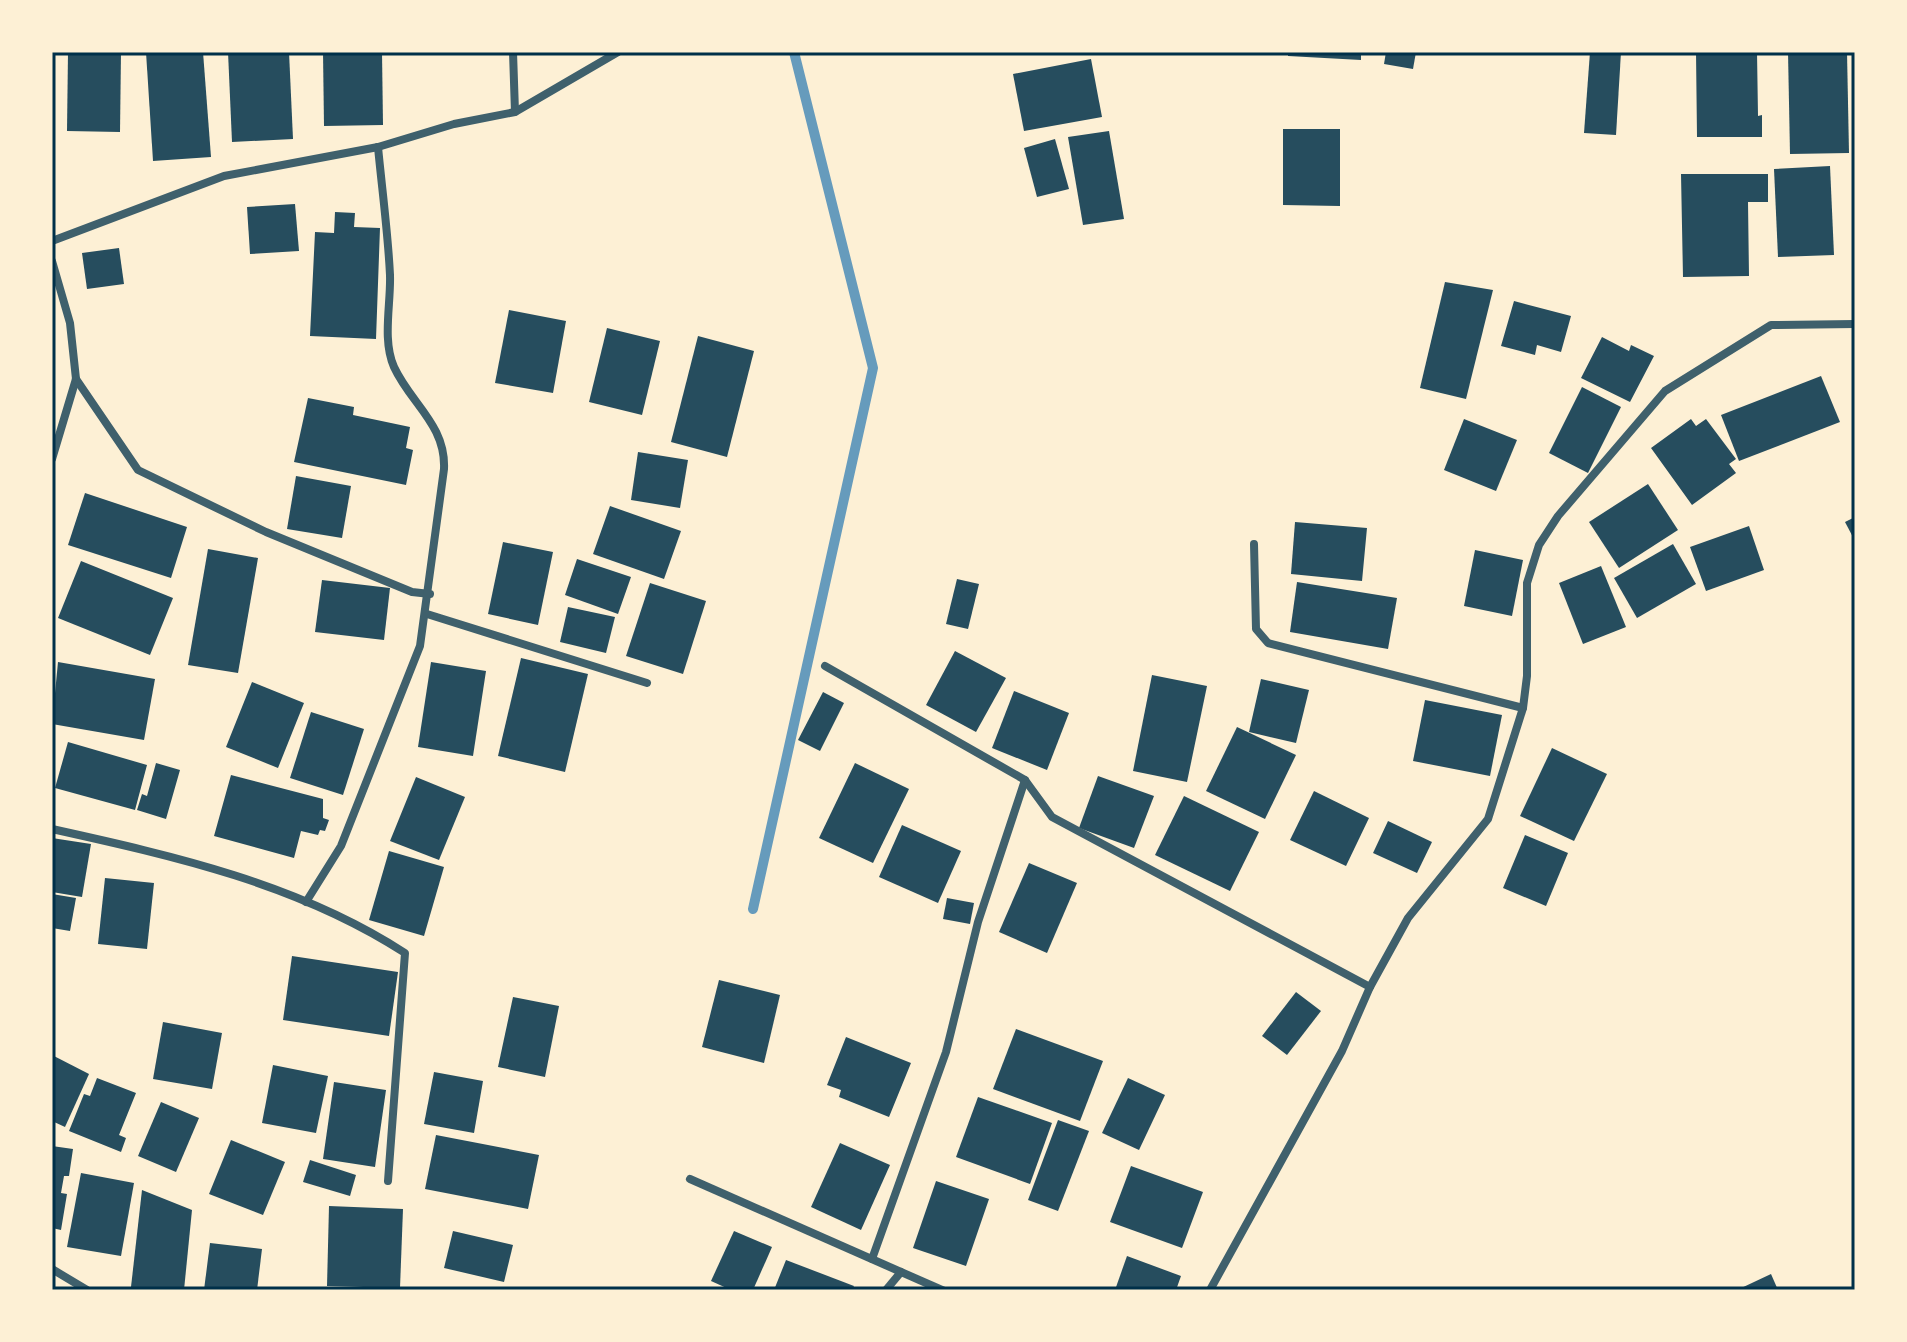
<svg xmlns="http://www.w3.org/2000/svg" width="1907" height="1342" viewBox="0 0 1907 1342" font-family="Montserrat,sans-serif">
<rect width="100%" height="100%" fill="#fdf0d5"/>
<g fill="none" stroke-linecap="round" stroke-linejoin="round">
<!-- stream -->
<polyline stroke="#669bbc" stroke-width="10" points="753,909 873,368 794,52"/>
</g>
<!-- building -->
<g fill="#264d5e">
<polygon points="68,52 121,52 120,132 67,131"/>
<polygon points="146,52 203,52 211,157 153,161"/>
<polygon points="228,52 289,52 293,139 232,142"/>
<polygon points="323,52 382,52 383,125 324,126"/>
<polygon points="1288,52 1361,52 1361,60 1288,56"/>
<polygon points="1386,52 1416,52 1413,69 1384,64"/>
<polygon points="1590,52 1621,52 1616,135 1584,133"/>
<polygon points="1696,52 1757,52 1758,116 1762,115 1762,137 1697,137"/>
<polygon points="1788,52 1847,52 1849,153 1790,154"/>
<polygon points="1091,59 1102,117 1024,131 1013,74"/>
<polygon points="1283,129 1340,129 1340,206 1283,205"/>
<polygon points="1109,131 1124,219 1083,225 1068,137"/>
<polygon points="1055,139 1069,189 1037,197 1024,148"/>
<polygon points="1830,166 1834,255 1778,257 1774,169"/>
<polygon points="1681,174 1768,174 1768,202 1748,202 1749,276 1683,277"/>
<polygon points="295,204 299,251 250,254 247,207"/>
<polygon points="335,212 355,213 354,227 380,228 376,339 310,336 315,232 334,233"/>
<polygon points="119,248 124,284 87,289 82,253"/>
<polygon points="1445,282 1493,290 1466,399 1420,388"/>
<polygon points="1514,301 1571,316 1561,352 1537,345 1535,355 1501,346"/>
<polygon points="509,310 566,321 553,393 495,383"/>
<polygon points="607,328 660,341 642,415 589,402"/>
<polygon points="698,336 754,351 727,457 671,442"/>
<polygon points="1602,337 1629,351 1631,345 1654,356 1630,402 1581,378"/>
<polygon points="1821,376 1840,422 1739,461 1721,415"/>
<polygon points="1582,387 1621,407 1588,473 1549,453"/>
<polygon points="308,398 354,407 353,415 410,427 406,448 413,450 406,485 294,462"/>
<polygon points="1464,419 1517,440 1496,491 1444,470"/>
<polygon points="1691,419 1696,426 1706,419 1736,459 1729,464 1736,473 1692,505 1651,448"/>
<polygon points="638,452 688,460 680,508 631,500"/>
<polygon points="296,476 351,486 342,538 287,529"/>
<polygon points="1648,484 1678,530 1619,568 1589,522"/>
<polygon points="85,493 187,527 171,578 68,545"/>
<polygon points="610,506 681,531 664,579 593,554"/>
<polygon points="1855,517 1855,541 1845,522"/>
<polygon points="1295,522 1367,528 1362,581 1291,574"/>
<polygon points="1749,526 1764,570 1706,591 1690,547"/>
<polygon points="503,542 553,552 538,625 488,614"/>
<polygon points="1673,544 1696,584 1637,618 1614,578"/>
<polygon points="208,549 258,558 238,673 188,665"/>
<polygon points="1475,550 1523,560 1512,616 1464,606"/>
<polygon points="577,559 631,577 618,614 565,595"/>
<polygon points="81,561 173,598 150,655 58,618"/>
<polygon points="1601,566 1626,627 1583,644 1559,583"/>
<polygon points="957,579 979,584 968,629 946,624"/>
<polygon points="322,580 390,588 384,640 315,632"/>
<polygon points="1297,582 1397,598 1388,649 1290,632"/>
<polygon points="650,583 706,601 683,674 626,656"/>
<polygon points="568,607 615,617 606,653 560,642"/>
<polygon points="955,651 1006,678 976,732 926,705"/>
<polygon points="521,658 588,674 565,772 498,756"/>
<polygon points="58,662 155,679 144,740 52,724"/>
<polygon points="431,662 486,671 473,756 418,747"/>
<polygon points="1152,675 1207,686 1187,782 1133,771"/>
<polygon points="1261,679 1309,690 1296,743 1249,732"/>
<polygon points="252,682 304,703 278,768 226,747"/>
<polygon points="1014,691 1069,713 1047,770 992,748"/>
<polygon points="823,692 844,703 820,751 798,740"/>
<polygon points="1425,700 1502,715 1490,776 1413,761"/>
<polygon points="311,712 364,729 343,795 290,778"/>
<polygon points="1237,727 1296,755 1265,819 1206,791"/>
<polygon points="68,742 147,765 135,810 55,788"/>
<polygon points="1552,748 1607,774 1574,841 1520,816"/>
<polygon points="156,763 180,770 166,819 137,810 142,794 147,796"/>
<polygon points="855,763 909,789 873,863 819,838"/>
<polygon points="231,775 323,799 323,818 329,820 325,831 320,830 318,835 301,831 294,858 214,836"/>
<polygon points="1098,776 1154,796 1134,848 1079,828"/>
<polygon points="416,777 465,797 439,860 390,841"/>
<polygon points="1314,791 1369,818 1346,866 1290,840"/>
<polygon points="1184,796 1259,832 1230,891 1155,855"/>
<polygon points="1388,821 1432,842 1417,873 1373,853"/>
<polygon points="902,825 961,851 938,903 879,877"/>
<polygon points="1525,835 1568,853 1546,906 1503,888"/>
<polygon points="52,838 91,844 82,897 52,892"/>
<polygon points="389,851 444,867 424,936 369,920"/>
<polygon points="1029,863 1077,883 1047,953 999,932"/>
<polygon points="105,878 154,883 147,949 98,944"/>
<polygon points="52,894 76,898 70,931 52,928"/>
<polygon points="947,898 974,903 970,924 943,919"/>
<polygon points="292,956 398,972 389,1036 283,1020"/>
<polygon points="719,980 780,995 764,1063 702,1047"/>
<polygon points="1296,992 1321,1011 1287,1055 1262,1036"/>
<polygon points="513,997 559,1006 545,1077 498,1067"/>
<polygon points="163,1022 222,1033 212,1089 153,1079"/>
<polygon points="1016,1029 1103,1061 1080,1121 993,1089"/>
<polygon points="846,1037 911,1063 889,1117 839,1097 841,1090 827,1085"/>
<polygon points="52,1055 89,1074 65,1127 52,1121"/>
<polygon points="273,1065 328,1076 316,1133 262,1123"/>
<polygon points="434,1072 483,1081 474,1133 424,1124"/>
<polygon points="97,1078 136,1093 119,1135 126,1138 121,1152 69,1131 84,1094 90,1096"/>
<polygon points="1128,1078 1165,1095 1139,1150 1102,1133"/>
<polygon points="334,1082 386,1090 375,1167 323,1159"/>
<polygon points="978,1097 1052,1123 1030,1184 956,1157"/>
<polygon points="161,1102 199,1118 176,1172 138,1156"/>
<polygon points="1058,1120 1089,1131 1058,1211 1028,1200"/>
<polygon points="436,1135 539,1155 528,1209 425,1189"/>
<polygon points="231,1140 285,1162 263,1215 209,1194"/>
<polygon points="840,1143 890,1165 861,1230 811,1207"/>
<polygon points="52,1146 73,1149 69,1176 64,1176 61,1193 67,1194 61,1230 52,1228"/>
<polygon points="310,1160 356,1175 350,1196 303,1182"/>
<polygon points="1131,1166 1203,1192 1182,1248 1110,1222"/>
<polygon points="81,1173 134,1183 121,1256 67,1247"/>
<polygon points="936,1181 989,1199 966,1266 913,1248"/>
<polygon points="142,1190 192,1210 184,1290 131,1287"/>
<polygon points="329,1206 403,1209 400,1288 327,1286"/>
<polygon points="453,1231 513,1245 504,1282 444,1268"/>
<polygon points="734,1231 772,1247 753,1290 731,1290 711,1281"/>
<polygon points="210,1243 262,1249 257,1290 204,1290"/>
<polygon points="1127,1256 1181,1276 1176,1290 1115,1290"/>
<polygon points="786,1260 854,1286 852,1290 774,1290"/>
<polygon points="1771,1274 1778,1290 1737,1290"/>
</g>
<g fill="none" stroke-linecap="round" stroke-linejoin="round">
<!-- minor -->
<g stroke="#3f606c" stroke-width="8">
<polyline points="513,52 515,112"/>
<polyline points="52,241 224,176 378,147 454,124 515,112 618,52"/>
<polyline points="52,261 70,323 76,379 52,459"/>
<polyline points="76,379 138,470 266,532 412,592 430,594"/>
<polyline points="1254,544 1256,629 1268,643 1523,708"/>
<polyline points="427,614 647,683"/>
<polyline points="825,666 1025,780 1052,817 1370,987"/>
<path d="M52 829C174 856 299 884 405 953L388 1181"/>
<path d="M306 902 341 846 420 646 444 469C446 425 411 404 394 367 382 340 391 304 390 275 388 233 382 189 378 147"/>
<polyline points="690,1179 942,1290"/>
<polyline points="872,1259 946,1052 978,922 1025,780"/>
<polyline points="52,1269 87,1290"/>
<polyline points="886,1290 901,1272"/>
<polyline points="1210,1290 1342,1051 1370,987 1408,918 1488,819 1523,708 1527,676 1527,583 1539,545 1558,516 1665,391 1771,325 1855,324"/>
</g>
</g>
<!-- border -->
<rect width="1907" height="1342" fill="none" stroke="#fdf0d5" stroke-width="108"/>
<rect x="54" y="54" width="1799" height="1234" fill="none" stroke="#003049" stroke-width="3"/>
</svg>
